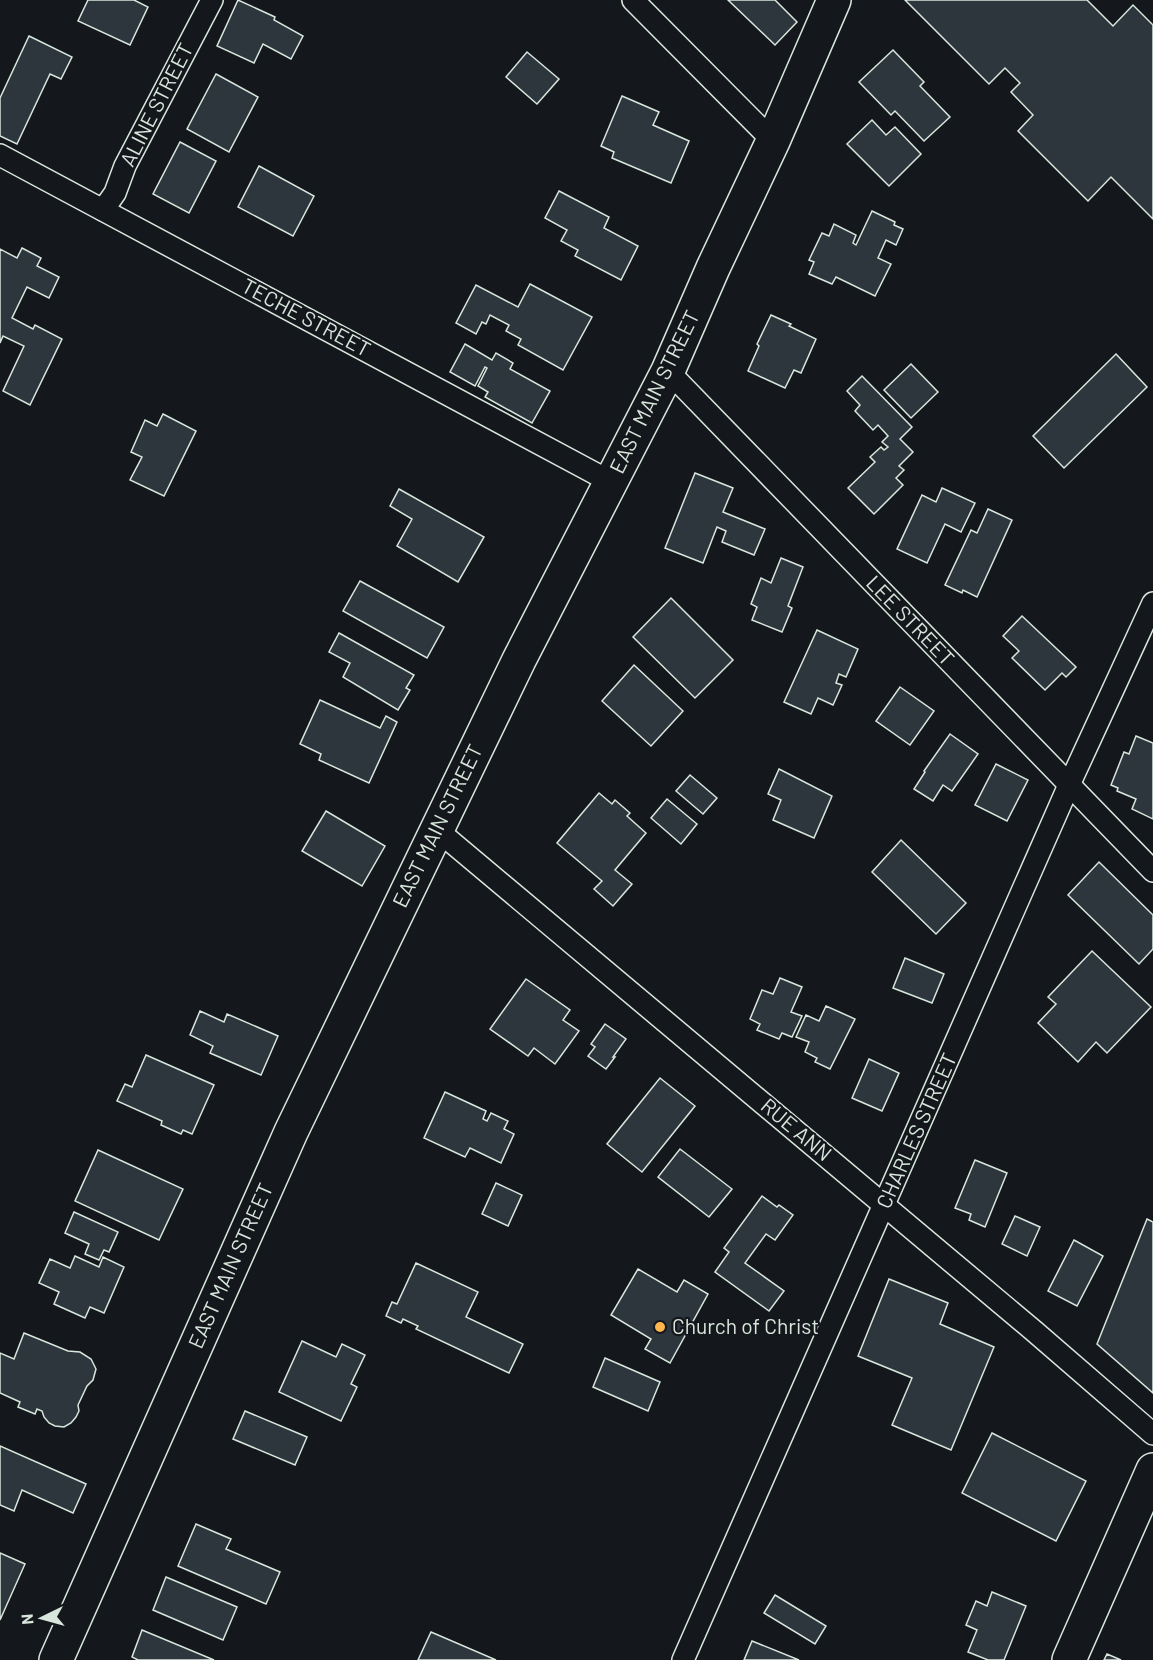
<svg xmlns="http://www.w3.org/2000/svg" width="1153" height="1660" viewBox="0 0 1153 1660" font-family="Barlow,sans-serif">
<rect width="100%" height="100%" fill="#14181c"/>
<!-- building -->
<g fill="#2c363c" stroke="#d8e6dc" stroke-width="1.5">
<polygon points="88,0 134,0 148,7 130,45 78,21"/>
<polygon points="238,0 275,17 274,20 303,36 291,59 263,44 254,63 217,46"/>
<polygon points="728,0 775,0 797,22 775,45"/>
<polygon points="905,0 1087,0 1113,26 1133,5 1153,25 1153,219 1111,177 1088,201 1018,131 1033,115 1011,92 1020,83 1005,68 989,84"/>
<polygon points="29,36 72,57 61,79 50,74 17,144 0,136 0,98"/>
<polygon points="893,50 924,82 920,86 950,117 924,141 895,111 891,115 859,82"/>
<polygon points="527,52 559,79 537,104 506,77"/>
<polygon points="216,74 258,97 229,152 187,129"/>
<polygon points="622,96 659,112 653,125 689,141 671,183 612,158 614,152 601,146"/>
<polygon points="872,120 886,135 895,127 921,154 889,186 847,144"/>
<polygon points="180,142 216,161 189,213 153,194"/>
<polygon points="259,166 314,196 293,236 238,207"/>
<polygon points="559,191 609,217 604,228 638,246 621,280 575,256 578,250 561,241 567,230 545,218"/>
<polygon points="872,211 895,222 894,225 903,229 896,245 886,240 878,258 891,264 875,296 836,277 832,284 809,274 814,262 809,260 822,233 829,236 834,224 856,235 853,243 856,245"/>
<polygon points="22,248 41,258 37,266 59,277 49,298 27,287 12,318 33,329 35,325 62,339 30,405 3,391 24,346 3,336 0,343 0,249 17,258"/>
<polygon points="530,284 592,317 563,370 518,345 521,339 506,331 509,325 490,315 486,324 482,322 476,334 456,323 476,285 518,307"/>
<polygon points="771,315 791,324 789,326 816,339 801,373 794,370 785,388 748,371 759,346 757,344"/>
<polygon points="465,344 492,360 496,353 513,363 510,369 550,391 532,423 485,397 488,392 478,386 487,368 485,367 475,386 450,372"/>
<polygon points="1116,354 1147,387 1064,468 1033,436"/>
<polygon points="911,364 938,392 911,418 884,390"/>
<polygon points="862,376 912,427 900,439 913,452 899,466 904,470 896,478 903,485 874,514 848,488 875,462 870,457 881,447 884,450 888,447 882,442 888,436 878,425 873,430 855,411 860,405 847,391"/>
<polygon points="163,414 196,431 164,496 130,480 142,457 131,452 145,420 157,426"/>
<polygon points="695,473 733,488 723,512 765,529 754,555 722,542 726,531 717,527 703,563 665,548"/>
<polygon points="942,488 975,503 961,532 945,524 927,563 897,549 922,495 936,502"/>
<polygon points="399,489 484,537 458,582 397,546 412,519 390,506"/>
<polygon points="988,509 1012,520 977,597 963,590 962,593 945,585 971,530 977,533"/>
<polygon points="781,558 803,567 788,606 792,608 782,632 752,620 757,607 751,604 761,578 771,583"/>
<polygon points="360,581 444,627 427,658 343,611"/>
<polygon points="671,598 733,660 695,698 633,637"/>
<polygon points="1022,616 1076,667 1066,677 1062,673 1045,690 1012,658 1019,651 1003,636"/>
<polygon points="817,630 858,649 846,677 839,674 836,683 842,685 833,705 818,698 811,714 784,702"/>
<polygon points="339,633 414,675 406,688 410,690 398,710 343,677 350,663 329,652"/>
<polygon points="634,665 683,711 651,746 602,701"/>
<polygon points="900,687 934,711 910,745 876,721"/>
<polygon points="320,700 380,728 386,716 397,722 369,783 319,760 321,754 300,744"/>
<polygon points="950,734 978,754 952,791 943,785 933,801 914,789 925,772 924,771"/>
<polygon points="1136,736 1153,743 1153,819 1132,809 1136,799 1117,791 1118,788 1111,785 1124,752 1129,754"/>
<polygon points="996,764 1028,780 1007,821 975,805"/>
<polygon points="779,769 832,796 814,838 773,820 781,800 768,794"/>
<polygon points="690,775 717,798 703,814 676,791"/>
<polygon points="599,793 612,804 615,800 630,813 627,816 646,833 615,870 632,884 613,906 594,889 602,881 557,843"/>
<polygon points="667,799 697,824 681,844 651,818"/>
<polygon points="326,811 385,846 362,886 302,851"/>
<polygon points="901,840 966,903 936,934 872,872"/>
<polygon points="1099,862 1153,915 1153,949 1139,964 1068,895"/>
<polygon points="1092,951 1151,1007 1107,1053 1096,1042 1078,1062 1038,1023 1056,1004 1048,997"/>
<polygon points="905,958 944,974 932,1003 893,988"/>
<polygon points="780,978 802,987 791,1012 802,1016 792,1037 782,1033 779,1039 757,1030 760,1024 750,1019 762,990 773,994"/>
<polygon points="526,979 570,1010 563,1020 579,1031 555,1064 534,1048 528,1056 490,1029"/>
<polygon points="826,1006 855,1019 830,1069 815,1062 817,1058 805,1052 809,1042 796,1037 806,1015 819,1021"/>
<polygon points="200,1011 224,1022 227,1014 278,1036 261,1075 210,1053 213,1046 190,1035"/>
<polygon points="605,1024 626,1039 613,1057 615,1057 606,1069 588,1056 595,1047 591,1044"/>
<polygon points="146,1055 214,1085 192,1134 183,1130 181,1134 161,1125 162,1121 117,1101 125,1084 132,1087"/>
<polygon points="869,1059 899,1073 882,1111 852,1098"/>
<polygon points="660,1078 695,1106 642,1172 607,1144"/>
<polygon points="445,1092 486,1111 483,1119 487,1121 491,1113 508,1121 504,1129 514,1134 501,1163 470,1148 465,1157 424,1138"/>
<polygon points="680,1149 732,1189 709,1217 658,1177"/>
<polygon points="98,1150 183,1189 159,1240 75,1201"/>
<polygon points="975,1160 1007,1173 985,1227 969,1220 971,1214 955,1208"/>
<polygon points="496,1183 522,1195 508,1226 482,1214"/>
<polygon points="762,1196 777,1207 779,1205 793,1215 775,1240 766,1234 745,1263 784,1291 769,1311 715,1272 729,1252 724,1248"/>
<polygon points="74,1212 118,1232 109,1252 104,1250 99,1260 85,1254 89,1244 65,1233"/>
<polygon points="1015,1216 1040,1227 1027,1256 1002,1244"/>
<polygon points="1147,1219 1153,1222 1153,1393 1097,1344"/>
<polygon points="1074,1240 1103,1256 1077,1306 1048,1291"/>
<polygon points="75,1256 99,1267 103,1257 124,1267 104,1313 90,1307 85,1318 54,1304 59,1292 39,1283 50,1259 70,1268"/>
<polygon points="416,1263 478,1292 466,1317 523,1344 509,1373 416,1329 418,1326 403,1319 401,1323 386,1316 392,1302 397,1304"/>
<polygon points="638,1269 677,1292 684,1280 708,1294 670,1363 645,1349 651,1339 611,1315"/>
<polygon points="889,1279 948,1303 940,1324 994,1347 951,1450 892,1425 912,1378 858,1356"/>
<polygon points="24,1333 68,1351 80,1352 91,1359 96,1369 93,1380 87,1386 78,1405 79,1411 76,1417 71,1423 64,1427 55,1426 49,1423 44,1417 42,1411 37,1409 35,1414 18,1407 20,1402 0,1393 0,1353 14,1359"/>
<polygon points="302,1341 336,1357 342,1344 365,1355 351,1384 357,1387 341,1421 279,1392"/>
<polygon points="605,1358 660,1382 648,1411 593,1387"/>
<polygon points="245,1411 307,1437 295,1465 233,1439"/>
<polygon points="992,1433 1086,1481 1056,1541 962,1493"/>
<polygon points="0,1446 86,1484 73,1513 22,1490 14,1511 0,1505"/>
<polygon points="196,1524 231,1539 226,1549 280,1572 266,1604 178,1566"/>
<polygon points="0,1553 25,1564 0,1620"/>
<polygon points="166,1577 237,1607 223,1640 153,1610"/>
<polygon points="992,1592 1026,1606 1004,1660 988,1660 968,1652 977,1630 966,1625 976,1601 987,1606"/>
<polygon points="775,1595 826,1626 815,1644 764,1613"/>
<polygon points="142,1630 214,1660 138,1660 132,1657"/>
<polygon points="431,1632 496,1660 418,1660"/>
<polygon points="752,1641 799,1660 744,1660"/>
<polygon points="1107,1654 1121,1660 1104,1660"/>
</g>
<g fill="none" stroke-linecap="round" stroke-linejoin="round">
<!-- minor casing -->
<g stroke="#d8e6dc" stroke-width="24">
<g id="minor">
<polyline points="633,0 773,141"/>
<polyline points="0,155 611,482"/>
<polyline points="103,210 115,193 125,166 212,0"/>
<polyline points="668,371 1153,871"/>
<polyline points="436,829 1034,1331 1153,1434"/>
<polyline points="683,1660 1069,785 1153,603"/>
</g>
</g>
<!-- primary casing -->
<g stroke="#d8e6dc" stroke-width="36">
<g id="primary">
<polyline points="56,1660 291,1132 519,660 668,371 713,268 773,141 834,0"/>
<polyline points="1069,1660 1153,1470"/>
</g>
</g>
<!-- minor -->
<use href="#minor" stroke="#14181c" stroke-width="21"/>
<!-- primary -->
<use href="#primary" stroke="#14181c" stroke-width="33"/>
</g>
<!-- markers -->
<circle fill="#ffb74d" stroke="#14181c" stroke-width="2" cx="660" cy="1327" r="6"/>
<g text-anchor="middle" stroke-width="4.5" stroke-linejoin="round" paint-order="stroke">
<!-- street labels -->
<g font-size="21" fill="#d8e6dc" stroke="#14181c">
<text transform="translate(157 105) rotate(-63)" y="7">ALINE STREET</text>
<text transform="translate(306 318) rotate(28)" y="7">TECHE STREET</text>
<text transform="translate(655 392) rotate(-64)" y="7">EAST MAIN STREET</text>
<text transform="translate(910 621) rotate(46)" y="7">LEE STREET</text>
<text transform="translate(438 826) rotate(-64)" y="7">EAST MAIN STREET</text>
<text transform="translate(796 1130) rotate(40)" y="7">RUE ANN</text>
<text transform="translate(917 1131) rotate(-66)" y="7">CHARLES STREET</text>
<text transform="translate(231 1266) rotate(-66)" y="7">EAST MAIN STREET</text>
</g>
<!-- poi labels -->
<g font-size="21" fill="#d8e6dc" stroke="#14181c" text-anchor="start">
<text x="672" y="1334">Church of Christ</text>
</g>
</g>
<!-- north arrow -->
<g transform="translate(42 1618) rotate(265)" stroke="#14181c" stroke-width="4.5" paint-order="stroke">
<path d="M0-4.5L10 22L0 15L-10 22Z" fill="#d8e6dc"/>
<text y="-9" font-size="16" font-weight="bold" text-anchor="middle" fill="#d8e6dc">N</text>
</g>
</svg>
